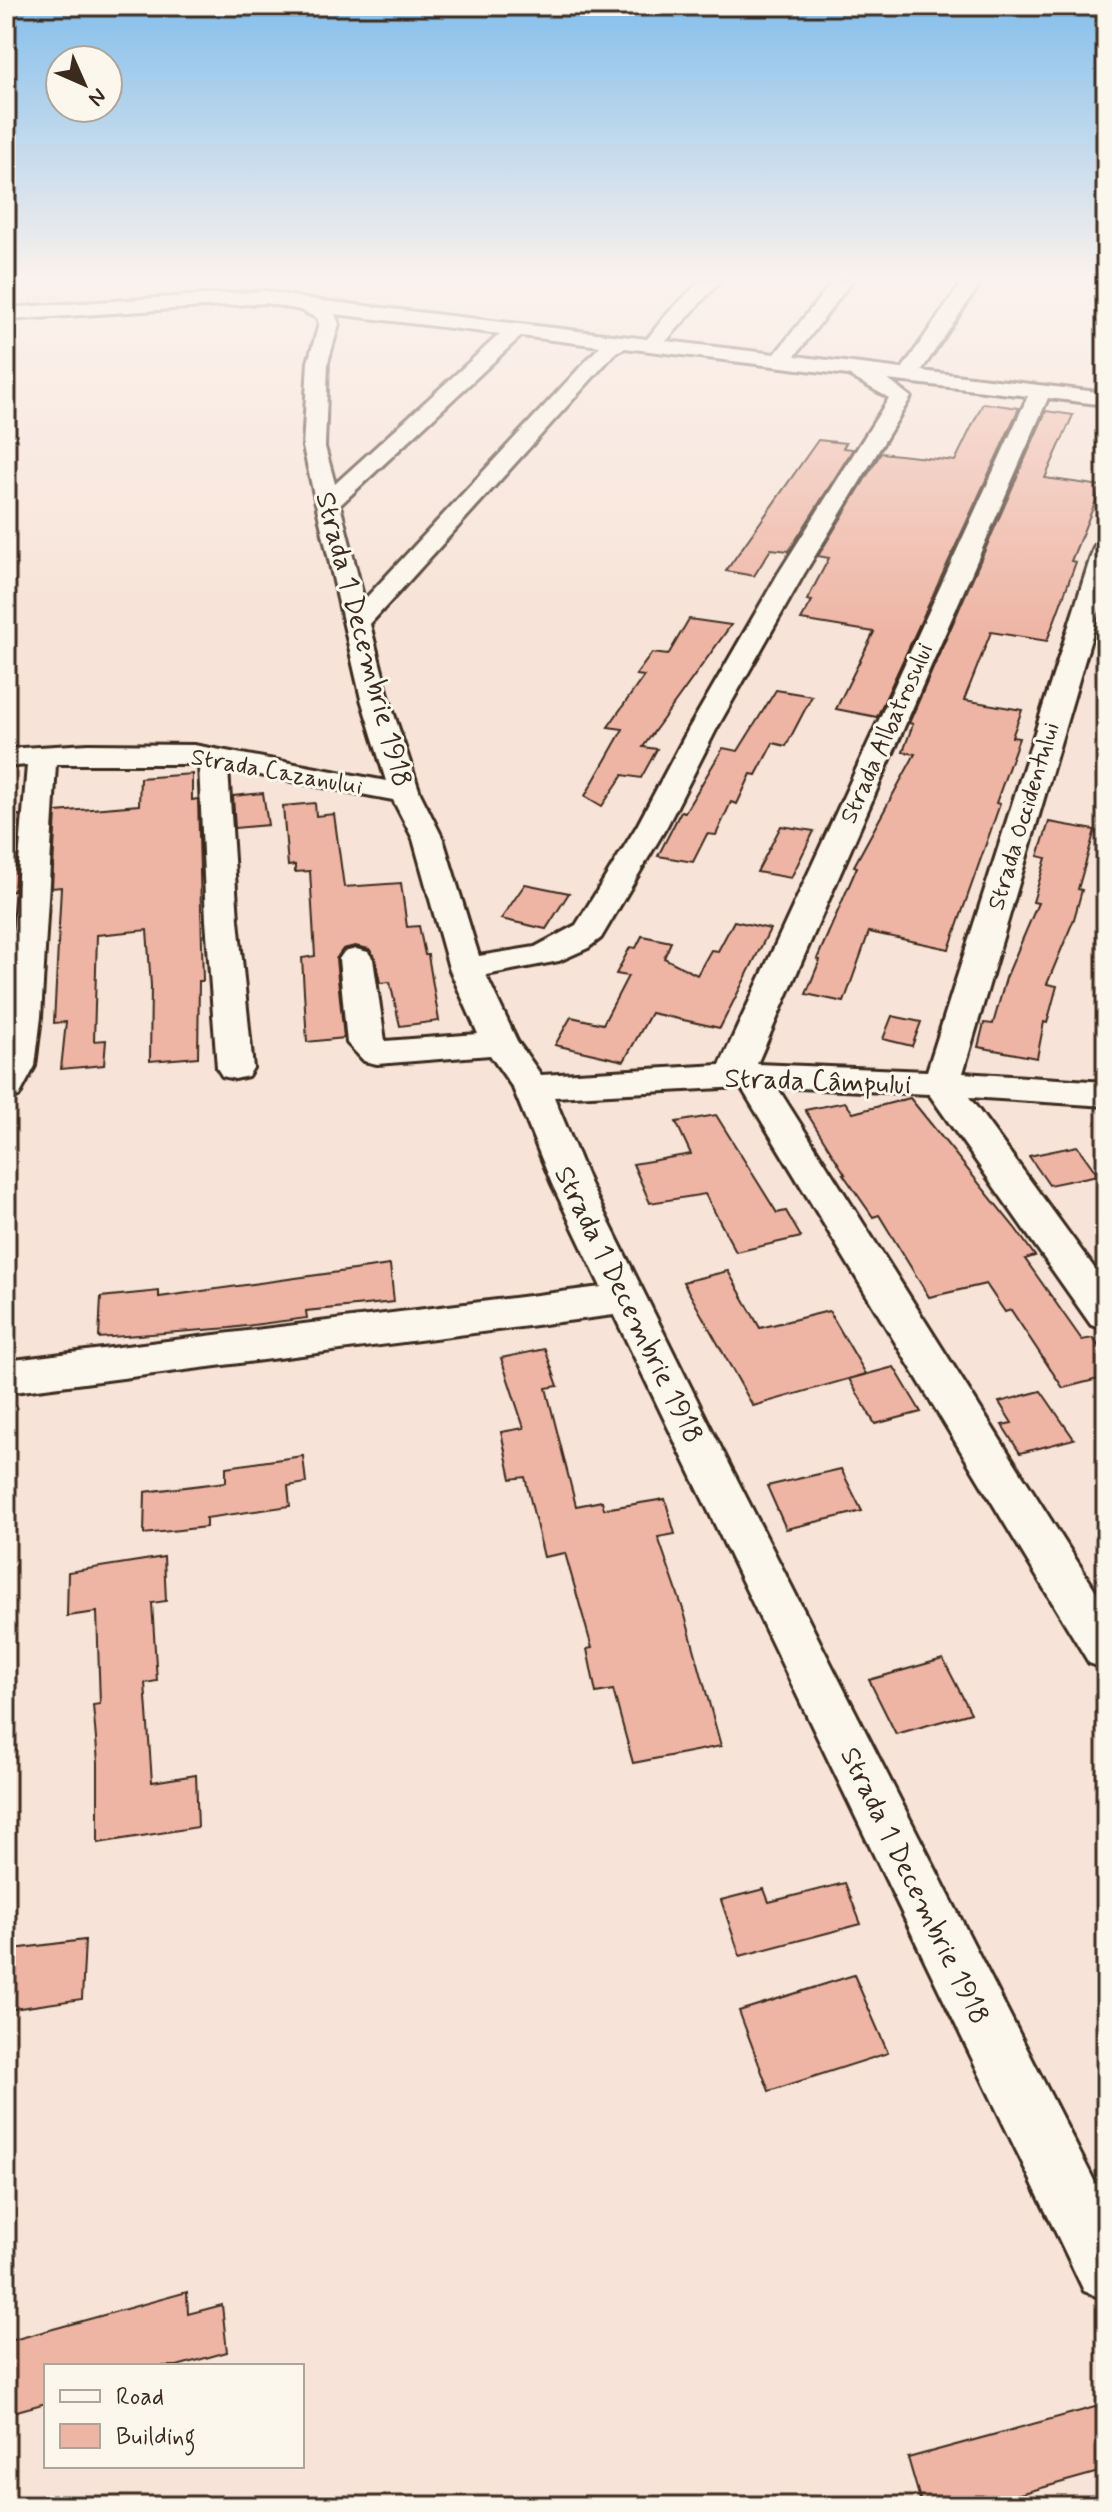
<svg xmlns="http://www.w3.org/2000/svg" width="1112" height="2512" viewBox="0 0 1112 2512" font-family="Mynerve,sans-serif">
<rect width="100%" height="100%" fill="#f7e3d7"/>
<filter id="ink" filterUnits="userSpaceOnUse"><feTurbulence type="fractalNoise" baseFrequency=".0125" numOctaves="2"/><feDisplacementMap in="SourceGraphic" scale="16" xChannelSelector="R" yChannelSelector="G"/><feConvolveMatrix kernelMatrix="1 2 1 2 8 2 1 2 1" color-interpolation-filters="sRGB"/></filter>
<g filter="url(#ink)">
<!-- building -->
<g fill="#eeb5a5" stroke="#3b2a1e" stroke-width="2">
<polygon points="983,403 1019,408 877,717 836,709 874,632 801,620 812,601 807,600 829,558 818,556 881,453 955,461"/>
<polygon points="1046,411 1073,415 1045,478 1102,486 1071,561 1076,562 1047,641 991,632 964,700 1022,710 1012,737 1019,738 996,803 1000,804 949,949 869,932 844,1002 806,994 820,960 817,959 857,867 854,866 915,754 903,752 913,724 909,723"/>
<polygon points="818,440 846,443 843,448 853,449 789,551 771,549 754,576 726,571"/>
<polygon points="689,619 731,625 643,747 657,749 641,778 623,775 602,806 585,796 623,729 608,727 644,676 636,675 652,653 668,655"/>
<polygon points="776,690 812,696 786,746 773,743 756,775 751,774 737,804 731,802 716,835 707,834 693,862 658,856 681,811 685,812 723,748 738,751"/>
<polygon points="192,774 192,800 198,799 203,981 199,981 198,1057 150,1061 151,986 147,930 97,935 94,1041 106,1040 104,1065 61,1069 66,1022 54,1023 61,887 52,888 56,812 139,805 140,778"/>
<polygon points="263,793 268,825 235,828 233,796"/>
<polygon points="315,803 316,816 334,814 344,887 401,883 407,927 419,926 425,955 428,955 439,1021 400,1026 390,982 380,983 375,957 369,949 355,946 343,949 336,959 344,1038 307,1042 302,958 315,956 310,871 295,872 295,865 288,866 283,806"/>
<polygon points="20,815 14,891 6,892 6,817"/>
<polygon points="1049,822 1095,830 1078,889 1082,890 1074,919 1047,984 1057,986 1047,1023 1044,1022 1037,1058 978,1047 984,1023 993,1024 1006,978 1038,903 1033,902 1046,858 1038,856"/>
<polygon points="781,826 814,831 791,878 757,872"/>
<polygon points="525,884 569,893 546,929 501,919"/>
<polygon points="734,921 770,929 720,1028 651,1013 624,1061 555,1045 571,1017 603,1024 628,976 616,974 630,947 636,948 642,936 671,942 664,958 697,975 711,950 718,951"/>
<polygon points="892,1016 921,1022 912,1046 883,1039"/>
<polygon points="910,1098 1015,1228 1035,1256 1025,1259 1082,1340 1093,1338 1106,1357 1106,1377 1063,1388 1011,1310 1005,1312 986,1284 929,1297 879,1215 873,1217 843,1174 845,1174 805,1110 845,1102 853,1113"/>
<polygon points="716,1115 777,1213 786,1211 801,1237 736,1252 705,1194 650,1203 633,1164 691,1154 676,1122"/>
<polygon points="1077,1146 1098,1175 1049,1185 1029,1156"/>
<polygon points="390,1265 394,1302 306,1311 307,1318 230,1328 99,1338 101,1297 159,1291 159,1297"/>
<polygon points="728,1271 760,1328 829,1311 866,1374 753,1406 683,1282"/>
<polygon points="545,1349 558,1386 546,1388 576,1506 602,1501 604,1509 665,1499 675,1534 658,1537 684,1612 721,1746 633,1763 613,1690 596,1693 587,1649 592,1648 565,1553 544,1557 525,1477 511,1479 501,1432 524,1428 501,1358"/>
<polygon points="894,1367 921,1412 875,1424 849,1379"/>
<polygon points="1041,1391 1074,1439 1020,1453 1002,1425 1012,1423 999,1402"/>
<polygon points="303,1456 306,1483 288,1486 290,1506 206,1518 206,1527 144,1534 145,1492 226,1482 226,1467"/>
<polygon points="841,1469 862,1511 786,1529 767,1486"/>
<polygon points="164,1557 166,1601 152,1603 157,1681 145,1683 152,1782 196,1775 198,1827 98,1843 98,1762 93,1705 100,1704 97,1612 67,1616 68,1572"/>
<polygon points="943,1659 971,1713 896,1734 869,1680"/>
<polygon points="845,1883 861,1924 740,1956 721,1900 764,1889 769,1902"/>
<polygon points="85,1940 82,1999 6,2010 6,1950"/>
<polygon points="854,1975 888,2053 769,2091 739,2011"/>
<polygon points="187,2292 188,2314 222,2305 227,2352 177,2366 46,2366 46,2403 6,2414 6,2342"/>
<polygon points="1099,2406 1106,2423 1106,2470 977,2506 922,2506 908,2458"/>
</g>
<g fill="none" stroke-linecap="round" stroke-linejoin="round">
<!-- minor casing -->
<g stroke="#3b2a1e" stroke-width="6">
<path id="minor" d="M700 281H720L666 341 775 354 833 281H852L795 356 902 369 963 281H982L921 371 1106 393V405L1048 398 757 1064 927 1071 1094 547 1097 542 1106 540V588L963 1073 1106 1082V1106L969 1097 1106 1284V1329L1091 1325 929 1094 777 1087 1106 1607V1669L1089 1663 741 1087 554 1097 590 1184 714 1434 1106 2204V2300L1084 2291 614 1315 6 1393V1361L601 1287 552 1184 513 1088 490 1055 377 1064 364 1061 347 1043 339 959 344 952 356 949 368 952 373 959 385 1041 478 1034 449 968 413 839 393 800 228 769 238 920 253 1068 248 1076 235 1079 222 1076 217 1068 206 920 199 764H56L41 1017 35 1066 19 1096 6 1100V1021L27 765 6 767V749L88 744 194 745 386 781 361 699 303 447 308 362 319 324 317 318 300 310 266 303 6 320V308L266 291 306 299 647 339 666 315ZM335 314 500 334 335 484 325 447 328 362 339 324ZM521 336 600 346 364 600 340 505ZM625 348 848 375 889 398 778 574 689 728 637 826 576 925 535 947 479 956 443 839 420 793 389 699 370 624 616 352ZM888 380 1028 396 720 1065 541 1075 517 1041 486 975 559 961 588 948 601 938 667 826 717 728 804 574 911 397Z"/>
</g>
<!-- minor -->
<use href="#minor" fill="#fbf7ec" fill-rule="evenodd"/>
</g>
</g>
<!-- sky -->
<linearGradient id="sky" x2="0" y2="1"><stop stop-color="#85bfec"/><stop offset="0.44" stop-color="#fbf2ed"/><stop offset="1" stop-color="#fbf2ed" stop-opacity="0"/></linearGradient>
<rect width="1112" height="633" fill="url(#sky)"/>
<g text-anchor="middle" stroke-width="6" stroke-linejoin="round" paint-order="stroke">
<!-- far-street labels -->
<g font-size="24" fill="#3b2a1e" stroke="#fbf7ec">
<text transform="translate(886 733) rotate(-66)" y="8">Strada Albatrosului</text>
<text transform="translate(277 771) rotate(10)" y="8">Strada Cazanului</text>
<text transform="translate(1023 816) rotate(-73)" y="8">Strada Occidentului</text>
</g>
<!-- street labels -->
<g font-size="28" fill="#3b2a1e" stroke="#fbf7ec">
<text transform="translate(365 639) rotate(75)" y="10">Strada 1 Decembrie 1918</text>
<text transform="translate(818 1080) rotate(2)" y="10">Strada Câmpului</text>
<text transform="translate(630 1304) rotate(64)" y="10">Strada 1 Decembrie 1918</text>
<text transform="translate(916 1885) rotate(64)" y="10">Strada 1 Decembrie 1918</text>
</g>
</g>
<!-- margin -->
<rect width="1112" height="2512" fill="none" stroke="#fbf7ec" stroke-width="32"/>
<rect x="16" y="16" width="1080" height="2480" fill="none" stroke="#3b2a1e" stroke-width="3" filter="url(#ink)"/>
<!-- legend -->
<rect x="44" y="2364" width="260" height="104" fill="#fbf7ec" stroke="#aea59a" stroke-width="2"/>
<rect x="60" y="2390" width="40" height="12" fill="#fbf7ec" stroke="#aea59a" stroke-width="2"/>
<text x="116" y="2404" font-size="24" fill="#3b2a1e">Road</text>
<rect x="60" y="2424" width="40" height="24" fill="#eeb5a5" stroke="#aea59a" stroke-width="2"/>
<text x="116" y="2444" font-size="24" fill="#3b2a1e">Building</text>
<!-- north arrow -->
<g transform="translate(84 84) rotate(135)"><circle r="38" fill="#fbf7ec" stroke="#aea59a" stroke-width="2"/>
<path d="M0-6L14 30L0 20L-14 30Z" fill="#3b2a1e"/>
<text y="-12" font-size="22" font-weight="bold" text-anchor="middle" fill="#3b2a1e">N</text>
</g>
</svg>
